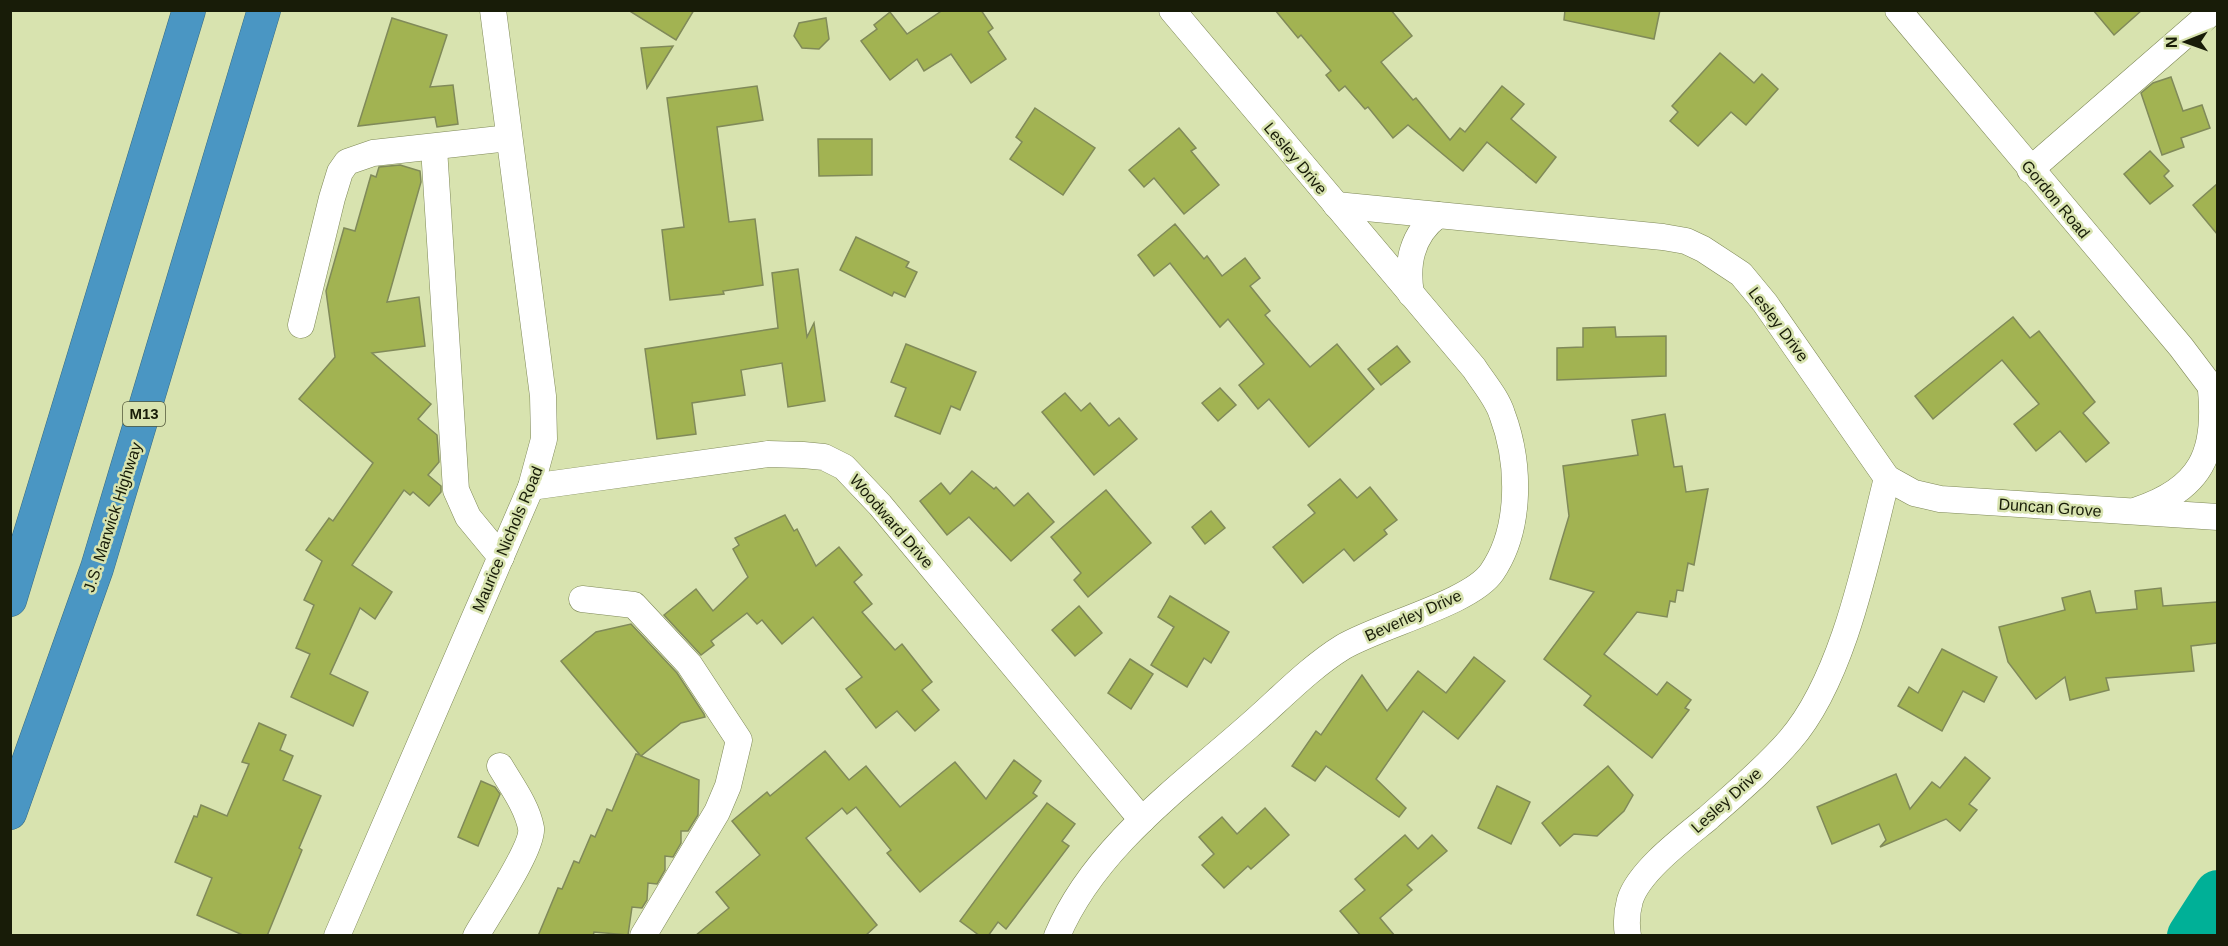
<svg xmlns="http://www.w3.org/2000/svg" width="2228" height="946" viewBox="0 0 2228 946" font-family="Helvetica,sans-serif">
<rect width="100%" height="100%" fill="#d8e3af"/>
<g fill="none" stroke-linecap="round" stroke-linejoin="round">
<!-- river -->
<polyline stroke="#00b097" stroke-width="48" points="2191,936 2218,894"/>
</g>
<!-- building -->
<g fill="#a2b352" stroke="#808a59" stroke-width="1.5">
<polygon points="628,10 694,10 676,40"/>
<polygon points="943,10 981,10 993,28 988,32 1006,59 971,83 951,54 924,71 917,59 890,80 861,41 877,29 874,25 890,12 907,34"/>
<polygon points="1275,10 1391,10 1412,36 1381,62 1413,100 1416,98 1450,140 1460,128 1465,132 1502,86 1524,104 1511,119 1556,157 1536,183 1487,142 1463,171 1408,125 1393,138 1368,107 1365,109 1345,86 1339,91 1326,75 1331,71 1301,35 1298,38"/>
<polygon points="1565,10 1660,10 1654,39 1564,20"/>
<polygon points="2093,10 2142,10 2114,35"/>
<polygon points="392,18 447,35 430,87 453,85 458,124 437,127 435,117 358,126"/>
<polygon points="826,18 829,39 819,49 802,48 794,36 799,23"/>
<polygon points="673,46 647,88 641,48"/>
<polygon points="1720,53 1754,83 1762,74 1778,89 1746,125 1731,112 1698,146 1670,121 1678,112 1672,106"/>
<polygon points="2171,77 2183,111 2202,105 2210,128 2181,138 2184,147 2162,155 2141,93 2153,83"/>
<polygon points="757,86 763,120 717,127 729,222 755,219 763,285 723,291 724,294 670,300 662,230 684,227 667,98"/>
<polygon points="1035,108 1095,148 1063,195 1010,159 1022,142 1016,137"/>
<polygon points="1179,128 1196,148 1191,151 1219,185 1184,214 1154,178 1144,187 1129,170"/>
<polygon points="818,139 872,139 872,175 819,176"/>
<polygon points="2150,151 2169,171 2164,176 2173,186 2150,204 2124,174"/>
<polygon points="400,165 420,171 421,182 387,302 419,297 425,346 372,353 431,404 418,419 437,435 439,462 428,475 441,486 441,492 429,506 413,492 410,495 404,490 352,565 392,592 375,619 360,608 330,674 368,692 353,726 291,697 310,654 296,648 314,605 304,600 322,561 306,550 329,518 333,521 373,463 299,399 335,357 326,291 344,228 355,231 371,175 376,177 379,167"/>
<polygon points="2217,184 2217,234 2193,205"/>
<polygon points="1175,224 1204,259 1207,256 1222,276 1245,258 1260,278 1250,286 1270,311 1265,315 1310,367 1337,344 1374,389 1309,447 1269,399 1258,409 1239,385 1264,364 1228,319 1220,327 1170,263 1154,276 1138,255"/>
<polygon points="856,237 909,262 906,267 917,272 905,297 894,292 892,296 840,270"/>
<polygon points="798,269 807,337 814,323 825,401 788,407 782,363 741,370 745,395 692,403 696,434 657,439 645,349 778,328 772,273"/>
<polygon points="2013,317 2030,338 2039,331 2095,402 2083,413 2109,443 2086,462 2060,431 2036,451 2014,424 2039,404 2002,360 1933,419 1915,396"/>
<polygon points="1615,327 1616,337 1666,336 1666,376 1557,380 1557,348 1583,347 1583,328"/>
<polygon points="906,344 976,372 960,410 951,406 940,434 895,416 906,388 891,382"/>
<polygon points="1397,346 1410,362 1381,385 1368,369"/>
<polygon points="1220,388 1236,405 1218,421 1202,403"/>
<polygon points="1065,393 1081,411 1090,403 1109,426 1119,418 1137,439 1094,475 1042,412"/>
<polygon points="1665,414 1674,467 1682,466 1686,492 1708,489 1694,565 1688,563 1683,591 1677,590 1675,602 1670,601 1667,617 1637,612 1604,654 1657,695 1667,682 1691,700 1685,708 1689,710 1652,758 1584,705 1591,696 1544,659 1594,592 1550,579 1569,516 1563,466 1638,455 1632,420"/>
<polygon points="972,471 994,489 996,487 1014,506 1028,493 1054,522 1011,561 969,517 947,535 920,501 941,483 950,494"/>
<polygon points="1340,479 1357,498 1370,487 1397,520 1384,530 1387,534 1354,561 1344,549 1303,583 1273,547 1315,513 1308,505"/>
<polygon points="1106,490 1151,543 1088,597 1074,580 1081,573 1051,537"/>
<polygon points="1211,511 1225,528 1205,544 1192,527"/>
<polygon points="785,515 794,531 797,529 816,566 839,547 862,575 854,582 872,604 862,612 895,650 902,644 932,682 922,690 939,710 915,731 897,711 876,728 846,689 862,677 813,617 782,644 762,620 757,624 747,613 711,641 714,645 701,655 664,615 696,589 713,611 748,577 733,549 739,545 735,538"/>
<polygon points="2161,588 2163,606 2217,602 2217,643 2191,646 2194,671 2106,678 2109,690 2070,700 2065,677 2036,699 2008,662 1999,627 2065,610 2062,598 2090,591 2096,613 2137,609 2135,591"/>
<polygon points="1170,596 1229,632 1211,663 1204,658 1187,687 1151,665 1174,627 1158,617"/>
<polygon points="1079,606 1102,633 1075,656 1052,630"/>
<polygon points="631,624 677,673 704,714 705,717 681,723 641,756 699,780 698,815 688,831 681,831 681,843 673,857 665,856 665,870 657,884 648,883 647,900 642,908 632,907 628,935 594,932 593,936 538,936 558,888 562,889 574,861 579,863 591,835 595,837 607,809 612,811 636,754 640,755 561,661 596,632"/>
<polygon points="1942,649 1997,677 1984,702 1963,691 1942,731 1898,706 1909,687 1918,693"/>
<polygon points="1474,657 1505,681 1458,739 1423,711 1376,779 1406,808 1399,817 1326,766 1315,781 1292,766 1316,731 1321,735 1362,675 1387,711 1418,671 1446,693"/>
<polygon points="1130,659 1153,674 1131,709 1108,693"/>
<polygon points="259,723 286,735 280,750 293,756 283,780 321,796 299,848 302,850 267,936 245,936 197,915 212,878 175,862 194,816 197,817 201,805 227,816 249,764 242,762"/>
<polygon points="825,751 849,780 866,766 900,807 955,762 986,799 1014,760 1041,781 1033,793 1037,796 920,892 887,853 891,850 856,807 847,814 842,808 806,838 877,925 865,936 695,936 729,908 716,892 760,855 732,821 767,792 770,796"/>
<polygon points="1965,757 1990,778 1969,804 1977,810 1960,831 1946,819 1880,847 1886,840 1879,824 1832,844 1817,807 1896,774 1910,809 1932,782 1940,788"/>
<polygon points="1608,766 1633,795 1624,811 1597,836 1574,834 1560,846 1542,823"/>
<polygon points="481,781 495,787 500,794 478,846 458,837"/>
<polygon points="1497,786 1530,802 1511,844 1478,828"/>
<polygon points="1047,803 1075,824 1062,841 1069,846 1006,929 998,922 988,936 980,936 960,921"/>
<polygon points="1265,808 1289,835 1251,869 1248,866 1224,888 1202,865 1214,854 1199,837 1222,817 1237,834"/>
<polygon points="1405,835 1418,849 1432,835 1447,851 1407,885 1412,890 1380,918 1395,936 1361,936 1340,911 1365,890 1355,879"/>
</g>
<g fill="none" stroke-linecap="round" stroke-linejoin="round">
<!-- minor casing -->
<g stroke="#7e8857" stroke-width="27">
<g id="minor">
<polyline points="1898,10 2181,347 2218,396"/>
<polyline points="434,148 456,490 468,517 501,557"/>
<polyline points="2030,170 2214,10"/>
<path d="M1336 205 1663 237 1686 241 1703 249 1741 274 1765 303 1887 478C1867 557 1844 678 1790 740 1766 768 1736 793 1708 818 1685 837 1639 871 1630 900 1627 911 1626 924 1628 936"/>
<path d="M1411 294C1406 264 1412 234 1438 215"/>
<polyline points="301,325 332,198 340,172 347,162 373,153 509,138"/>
<polyline points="1887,478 1914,493 1940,499 2218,517"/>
<polyline points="531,487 768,454 803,455 824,457 844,467 880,505 1142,820"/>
<path d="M2137 510C2201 489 2217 453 2211 390"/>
<polyline points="582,599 634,605 689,664 739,740 728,786 717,812 643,936"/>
<polyline points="337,936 531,487 544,439 543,396 493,10"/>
<path d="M476 936C487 916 534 847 531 828 527 806 511 785 500 766"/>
<path d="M1057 936C1094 848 1180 787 1249 726 1279 700 1309 668 1343 647 1380 625 1471 603 1492 572 1522 528 1520 462 1502 414 1497 398 1483 382 1474 368L1172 10"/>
</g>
</g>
<!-- highway casing -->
<g stroke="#386b82" stroke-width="34">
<g id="highway">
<polyline points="10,600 189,10"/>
<polyline points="10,813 97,568 264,10"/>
</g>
</g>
<!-- minor -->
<use href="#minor" stroke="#fff" stroke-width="26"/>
<!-- highway -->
<use href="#highway" stroke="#4a96c3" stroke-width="33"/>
</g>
<g text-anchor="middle" stroke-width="5" stroke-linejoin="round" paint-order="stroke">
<!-- shield labels -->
<rect fill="#d8e3af" stroke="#52583a" stroke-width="1.5" x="123" y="402" width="42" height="24" rx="4.5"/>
<g font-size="15" font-weight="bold" fill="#181c08">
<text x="144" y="419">M13</text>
</g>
<!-- street labels -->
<g font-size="16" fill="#181c08" stroke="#d8e3af">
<text transform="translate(1296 158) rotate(50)" y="6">Lesley Drive</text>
<text transform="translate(2056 199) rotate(50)" y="6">Gordon Road</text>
<text transform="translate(1779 324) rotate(53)" y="6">Lesley Drive</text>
<text transform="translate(2050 507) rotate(4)" y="6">Duncan Grove</text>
<text transform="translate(112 517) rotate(-72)" y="6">J.S. Marwick Highway</text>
<text transform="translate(892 521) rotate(49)" y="6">Woodward Drive</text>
<text transform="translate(507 539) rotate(-67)" y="6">Maurice Nichols Road</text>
<text transform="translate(1413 615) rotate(-24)" y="6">Beverley Drive</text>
<text transform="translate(1726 800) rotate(-42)" y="6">Lesley Drive</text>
</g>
</g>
<!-- border -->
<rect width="2228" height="946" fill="none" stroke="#181c08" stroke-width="24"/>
<!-- north arrow -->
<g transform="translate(2186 42) rotate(269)" stroke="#d8e3af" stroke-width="4.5" paint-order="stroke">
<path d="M0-4.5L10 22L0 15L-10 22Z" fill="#181c08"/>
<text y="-9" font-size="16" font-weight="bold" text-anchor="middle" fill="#181c08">N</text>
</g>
</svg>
